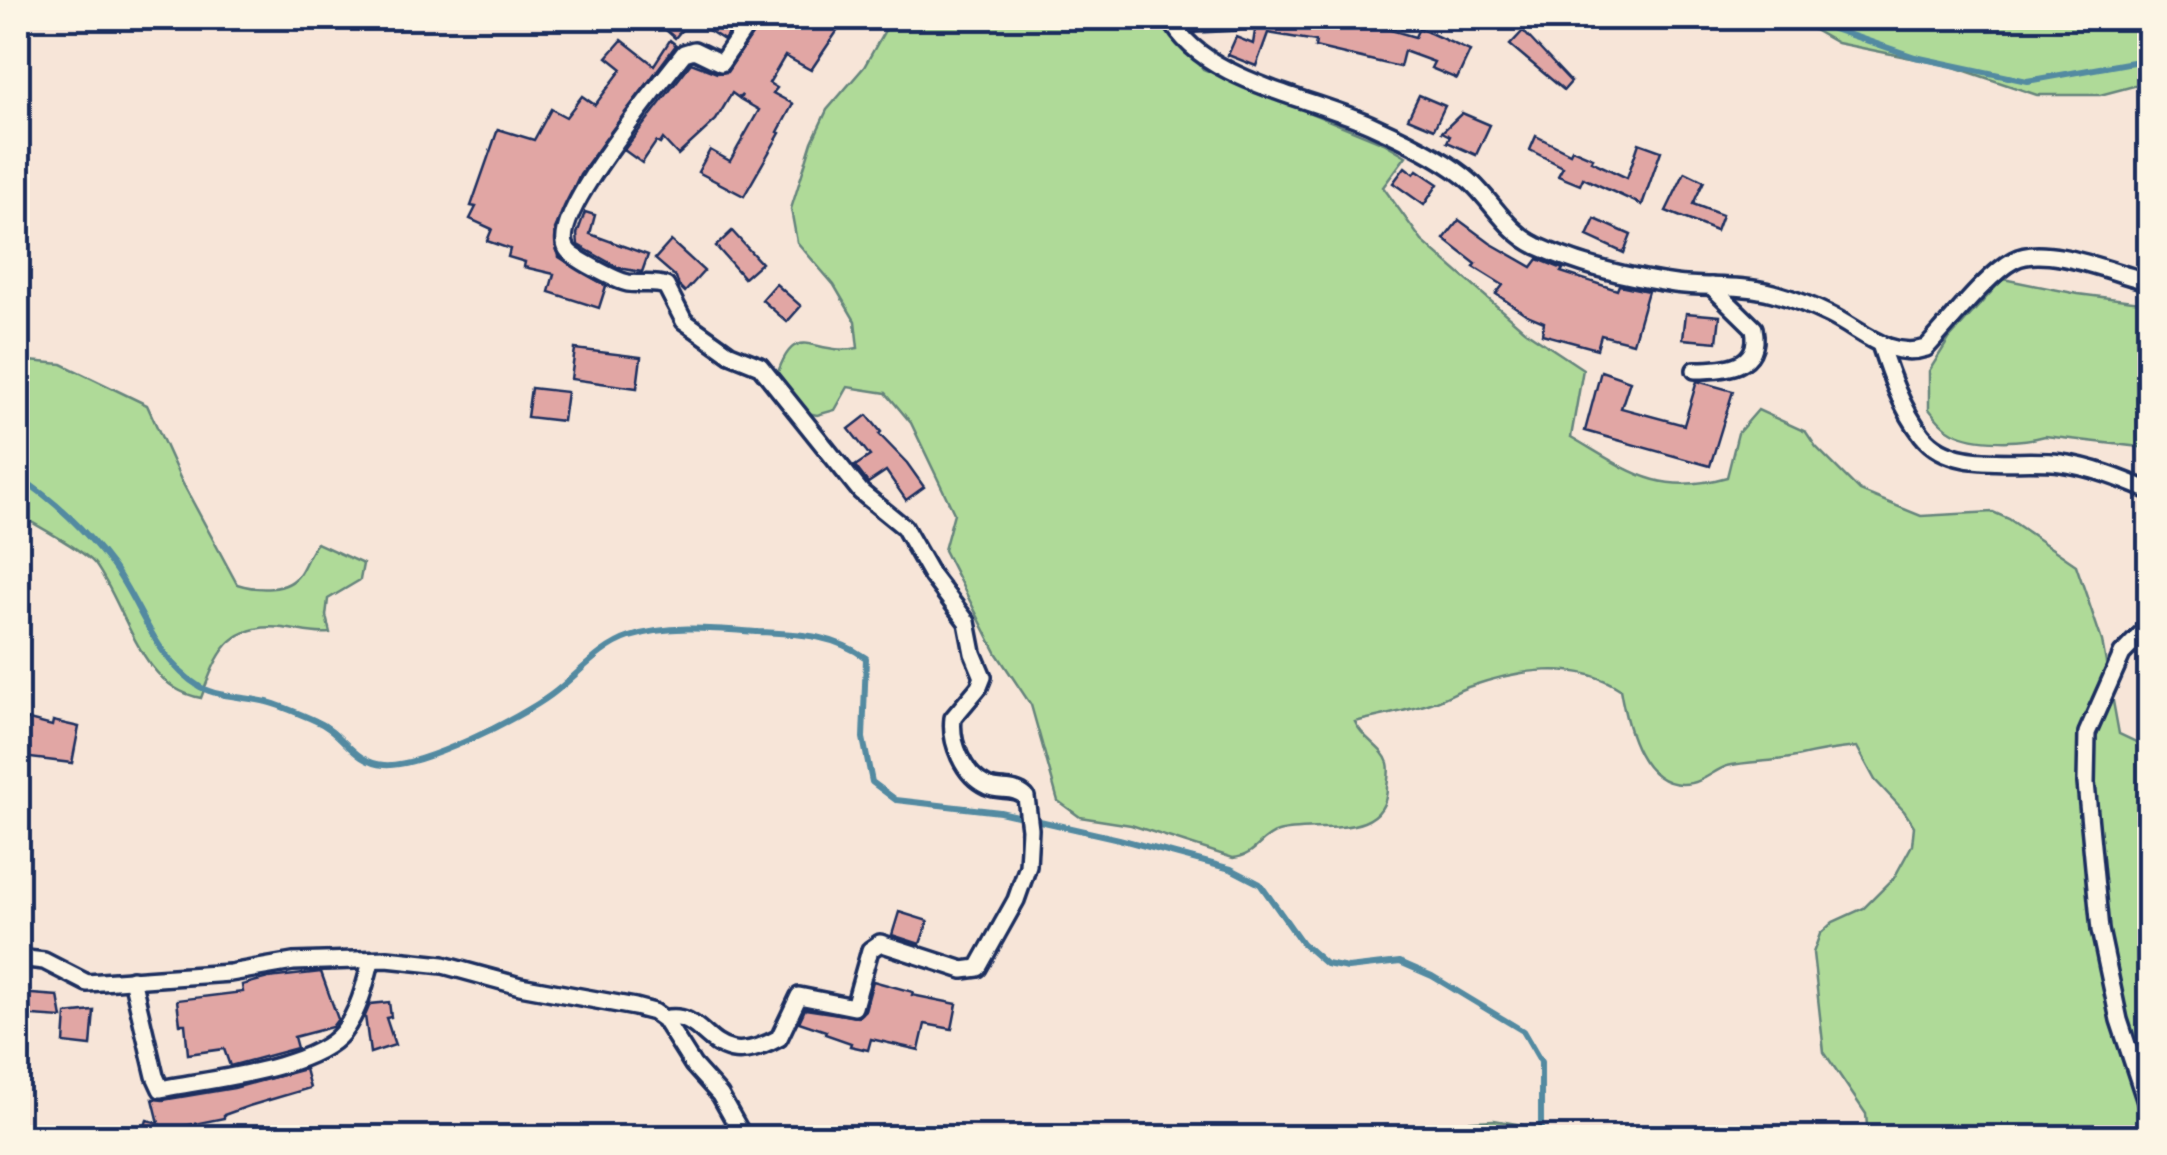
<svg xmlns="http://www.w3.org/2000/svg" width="2167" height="1155" viewBox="0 0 2167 1155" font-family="Mynerve,sans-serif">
<rect width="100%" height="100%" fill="#f7e5d8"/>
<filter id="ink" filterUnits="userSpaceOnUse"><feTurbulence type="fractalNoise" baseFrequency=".01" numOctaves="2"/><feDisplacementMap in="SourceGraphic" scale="20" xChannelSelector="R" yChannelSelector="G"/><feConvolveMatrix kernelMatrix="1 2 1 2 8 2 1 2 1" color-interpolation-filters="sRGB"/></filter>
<g filter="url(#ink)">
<!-- green -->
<g fill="#afda98" stroke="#65847b" stroke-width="2.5">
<path d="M892 18H1163L1203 69 1384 143 1406 156 1383 187 1422 241 1524 330 1583 369 1571 437C1628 470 1658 497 1727 477L1738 433 1758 410 1806 432 1816 447 1860 491 1921 516 1993 512 2009 519 2076 565 2102 641 2119 734 2149 748V1137H1868L1866 1114 1824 1052 1813 953 1820 934 1833 922 1864 908 1894 878 1912 845 1914 826 1904 811 1875 780 1857 747C1835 749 1817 752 1796 757 1774 762 1749 761 1727 766 1715 770 1704 781 1692 783 1641 793 1626 724 1620 689 1575 659 1517 670 1468 687 1455 692 1444 699 1431 703 1407 711 1380 716 1355 722 1363 740 1383 747 1388 763 1390 770 1388 780 1387 787 1387 842 1313 822 1278 832 1260 837 1256 856 1233 858L1131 825 1080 817 1058 801 1031 705 997 654 944 550 954 513 911 423 886 393 848 387 835 410 817 415 789 409 774 385C794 314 811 358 858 348L855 321 834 285 797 242 791 209 812 142 827 110 864 67Z"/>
<polygon points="1793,18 2149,18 2149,82 2100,95 2037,95 1951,66 1837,43"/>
<path d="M2003 279 2078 294 2149 303V448L2045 436C2021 443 1976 444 1953 432 1943 427 1936 418 1929 409V371L1949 339Z"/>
<path d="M18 360 62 364 147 405 181 480 237 584C256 590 288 593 300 573 307 562 308 554 317 543L363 564 360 580 328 599 326 616 330 633C313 635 300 630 283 628 229 622 217 654 201 698 140 688 127 608 95 564 84 550 35 525 18 514Z"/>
<polygon points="1494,1120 1533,1127 1554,1137 1356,1137 1457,1122"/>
</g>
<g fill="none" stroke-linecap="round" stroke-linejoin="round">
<!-- stream -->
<g stroke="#528aa1" stroke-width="6">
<polyline points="1801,18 1915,57 2027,81 2150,59"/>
<path d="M18 477C53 498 87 532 112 565 141 604 155 660 200 687 218 697 246 697 267 702 283 706 300 714 316 721 343 732 353 763 384 765 420 768 520 718 551 695 576 677 599 647 630 637 671 624 716 629 758 632 799 634 832 634 866 658L863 738 872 782 896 800 1000 812 1119 839 1231 869 1260 884 1302 943 1326 964 1348 968 1400 962 1432 976 1523 1031 1541 1062V1138"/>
</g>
</g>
<!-- building -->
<g fill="#e1a6a4" stroke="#1b2f5e" stroke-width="2.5">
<polygon points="652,18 739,18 724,40 691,19 675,38"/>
<polygon points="763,18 846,18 811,70 785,56 769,83 777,88 773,93 793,104 778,132 780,133 744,196 698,172 710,150 730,161 759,110 740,99 742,95 739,98 732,93 716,120 678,155 663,139 660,144 656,142 642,163 624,150 691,63 717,73 727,72"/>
<polygon points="1257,18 1349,18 1415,37 1419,28 1470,51 1457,79 1431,68 1434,62 1404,51 1400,67 1315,47 1316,41 1268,33 1256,66 1228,55 1236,37 1253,44"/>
<polygon points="1523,31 1571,82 1564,90 1510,45"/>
<polygon points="622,40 654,65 670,40 676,45 580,174 555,229 559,257 606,286 599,308 549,292 554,274 524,267 525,262 508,257 510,249 487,241 492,229 470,219 476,207 471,206 498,129 534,140 551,109 566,117 582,96 595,105 622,69 607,57"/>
<polygon points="1419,95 1445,106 1434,129 1408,118"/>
<polygon points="1462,113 1490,125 1476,155 1447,142 1450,136 1442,132"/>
<polygon points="1536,136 1570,153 1572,149 1593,158 1591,161 1627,178 1639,143 1661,151 1642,205 1583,178 1580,185 1558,176 1563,167 1530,150"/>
<polygon points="1405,167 1414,174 1417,170 1438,184 1424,205 1393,183"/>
<polygon points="1685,172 1704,181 1693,204 1722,215 1716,231 1666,211"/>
<polygon points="585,212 595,215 590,234 648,255 642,272 619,268 578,245 577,234"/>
<polygon points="1595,219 1631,235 1624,253 1587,236"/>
<polygon points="1459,220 1490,243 1532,267 1538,259 1563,269 1561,272 1617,290 1619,285 1648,291 1633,343 1601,335 1597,349 1542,334 1544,322 1527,315 1496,294 1503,285 1474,267 1476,264 1444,239"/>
<polygon points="732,231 761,263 744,278 716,246"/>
<polygon points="671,241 704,271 685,292 679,286 676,277 655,259"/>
<polygon points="776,284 801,306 787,322 762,300"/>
<polygon points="1686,313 1720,316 1717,342 1683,339"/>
<polygon points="575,349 641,357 637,388 571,379"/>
<polygon points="1601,371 1630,381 1621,408 1684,425 1697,381 1733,391 1710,466 1585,431"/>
<polygon points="531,388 567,392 563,421 527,417"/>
<polygon points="867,415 881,432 879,434 907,463 924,487 906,500 886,471 868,483 855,466 870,456 849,429"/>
<polygon points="25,719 52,726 53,721 79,727 72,763 22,757 24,748 18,746"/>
<polygon points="899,912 928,921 920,944 892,935"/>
<polygon points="321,972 338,1019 332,1027 294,1037 297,1048 230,1066 224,1049 188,1054 185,1024 180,1024 177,1000 243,992 242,985 268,978"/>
<polygon points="873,981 913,992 912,995 957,1004 952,1029 925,1024 919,1050 871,1039 868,1050 850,1046 851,1043 825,1034 826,1031 799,1022 805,1009 858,1017 865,1010"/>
<polygon points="18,993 58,996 62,1018 18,1015"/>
<polygon points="389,1002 391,1017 386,1018 395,1045 370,1053 365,1016 370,1004"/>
<polygon points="94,1011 91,1046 64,1043 66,1014"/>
<polygon points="305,1069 310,1088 249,1106 224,1115 224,1118 184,1126 182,1131 192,1134 192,1138 141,1138 147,1120 159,1123 153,1099 163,1100 234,1088"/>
</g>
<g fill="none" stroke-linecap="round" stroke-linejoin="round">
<!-- minor casing -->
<g stroke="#1b2f5e" stroke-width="22">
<g id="minor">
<path d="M1170 18C1200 81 1315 98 1374 126 1403 139 1449 162 1472 183 1494 204 1508 232 1537 246 1581 266 1626 277 1675 284 1707 288 1741 284 1773 293 1791 298 1812 306 1830 315 1861 330 1889 360 1926 348 1949 324 1986 275 2014 260 2045 243 2116 274 2150 282"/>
<polyline points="1392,18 1407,19"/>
<polyline points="1174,24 1236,21 1243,18"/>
<path d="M1880 344C1890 375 1902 409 1922 435 1952 474 2018 457 2061 463 2092 467 2122 479 2150 491"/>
<path d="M1695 370C1723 370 1762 369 1754 328L1711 286"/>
<polyline points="2150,625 2122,654 2087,733 2086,783 2100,930 2119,1020 2150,1114"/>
<polyline points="18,958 44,961 87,983 230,973 293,962 387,959 443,965 520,986 635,1007 654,1012 664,1019 693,1065 720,1095 744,1138"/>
<path d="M132 979 155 1076 161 1089C209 1079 313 1070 343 1032 359 1011 365 985 371 961"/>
<path d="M664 1019C711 1008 705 1078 779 1038L799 996 854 1007 870 950 880 943 963 970 978 968 1016 900 1028 866 1030 829 1026 797C1014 786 1001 792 987 786 963 775 950 742 953 718L979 687 983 677 973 653 967 622 932 576 904 527 861 492 760 366 730 354 684 321 666 286C653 281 641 285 628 283 617 281 572 258 567 249 547 217 662 82 684 53L694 50 721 63 752 18"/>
</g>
</g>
<!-- minor -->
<use href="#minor" stroke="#fcf5e5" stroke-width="15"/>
</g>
</g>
<!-- margin -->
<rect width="2167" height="1155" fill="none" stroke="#fcf5e5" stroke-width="60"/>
<rect x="30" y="30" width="2107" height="1095" fill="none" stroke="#1b2f5e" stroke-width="4" filter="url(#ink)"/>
</svg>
